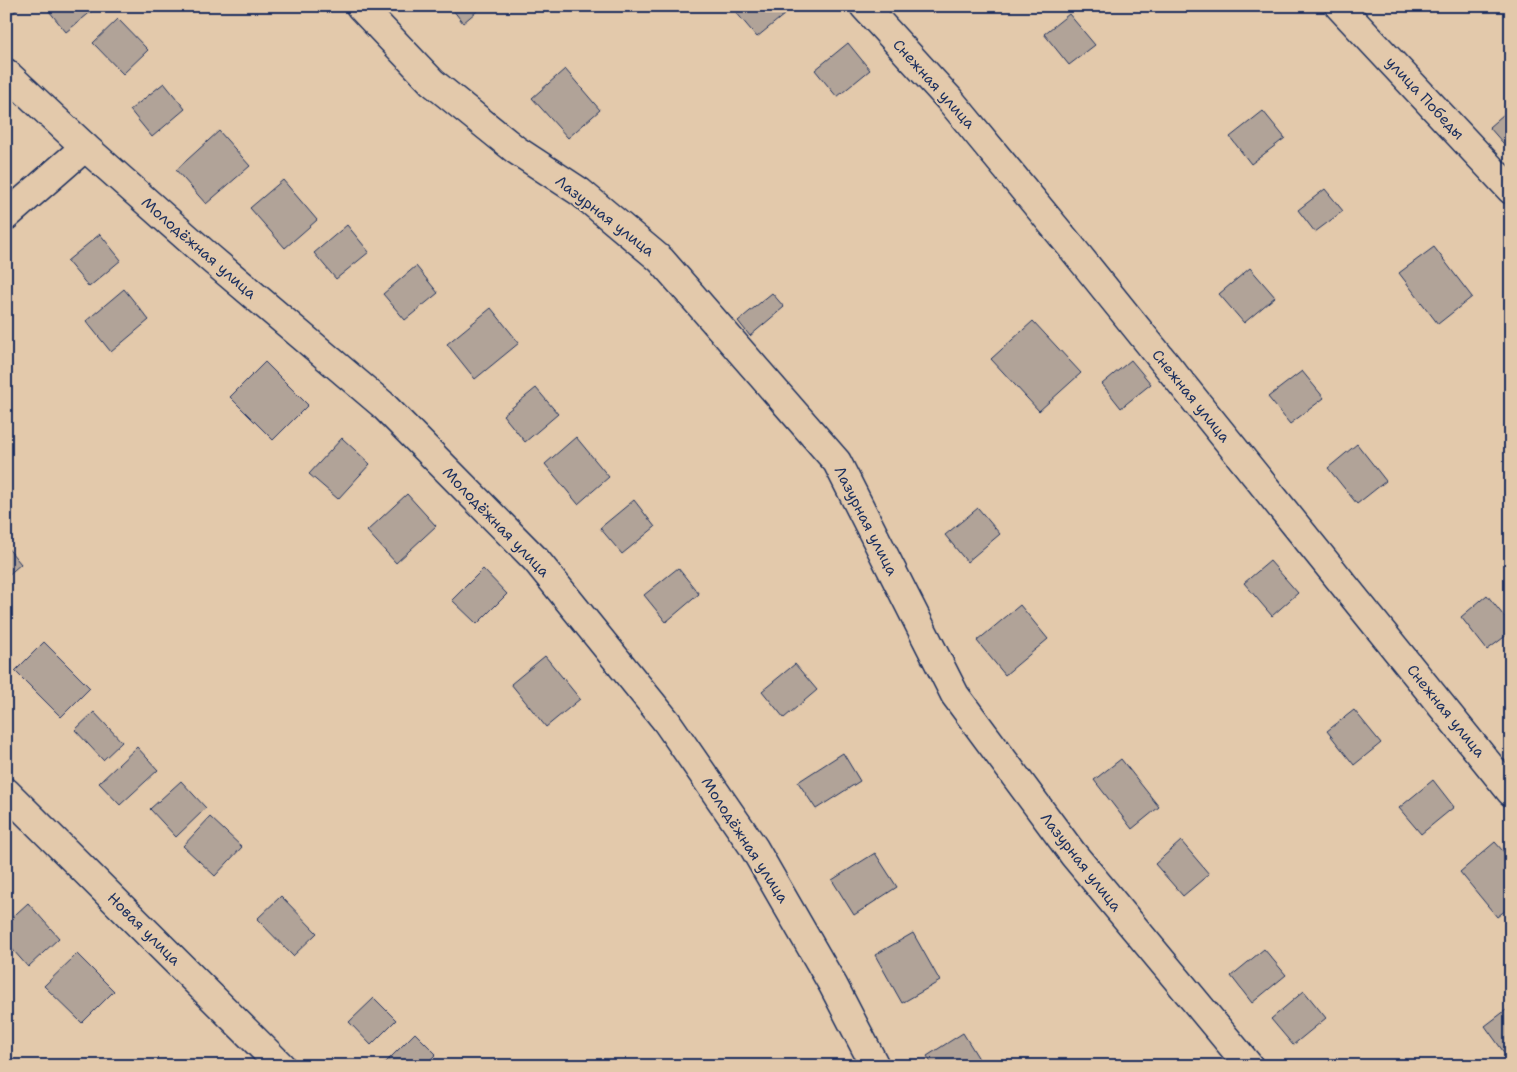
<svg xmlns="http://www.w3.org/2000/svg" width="1517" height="1072" viewBox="0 0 1517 1072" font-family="'Shantell Sans',sans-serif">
<rect width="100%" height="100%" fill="#e3c9ab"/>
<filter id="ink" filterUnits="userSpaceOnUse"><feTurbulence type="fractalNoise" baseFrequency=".02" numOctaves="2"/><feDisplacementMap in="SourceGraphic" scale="10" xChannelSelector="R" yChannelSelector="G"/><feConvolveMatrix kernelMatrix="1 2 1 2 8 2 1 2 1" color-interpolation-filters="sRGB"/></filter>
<g filter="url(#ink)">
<!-- building -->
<g fill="#b1a398" stroke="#1b2f5e">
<polygon points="6,6 21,6 11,15"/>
<polygon points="45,6 98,6 66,32"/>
<polygon points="450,6 483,6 463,23"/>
<polygon points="740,6 787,6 790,10 757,37 735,11"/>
<polygon points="1069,14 1095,45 1069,65 1044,34"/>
<polygon points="118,19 148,50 123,74 93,43"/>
<polygon points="848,43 870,70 837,97 815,70"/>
<polygon points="565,69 600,110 568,138 532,98"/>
<polygon points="164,83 185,109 152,137 130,110"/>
<polygon points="1511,108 1511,152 1489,127"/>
<polygon points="1263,111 1285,138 1251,164 1230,137"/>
<polygon points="219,131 250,166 206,204 176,170"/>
<polygon points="283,180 317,220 285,248 250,208"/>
<polygon points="1325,189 1343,211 1315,232 1298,210"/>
<polygon points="347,225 369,252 336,279 314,253"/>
<polygon points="100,234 121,260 89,287 67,261"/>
<polygon points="1434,247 1472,297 1438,324 1399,273"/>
<polygon points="416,266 438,293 405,320 383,294"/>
<polygon points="1250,268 1275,297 1244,323 1219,294"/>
<polygon points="124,289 149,320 111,352 86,321"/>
<polygon points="772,293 784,307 750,336 738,321"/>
<polygon points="491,308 519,343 475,379 447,344"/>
<polygon points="1033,321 1081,373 1039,411 991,359"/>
<polygon points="1131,360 1151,384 1121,408 1102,384"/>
<polygon points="265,362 308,405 273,440 230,397"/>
<polygon points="1302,371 1324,398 1290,424 1268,397"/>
<polygon points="536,388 558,414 525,442 503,415"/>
<polygon points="576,437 609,477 578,504 545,464"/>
<polygon points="342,438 370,464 338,499 309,474"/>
<polygon points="1357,444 1386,481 1357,504 1328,468"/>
<polygon points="407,494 436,526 396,563 367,531"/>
<polygon points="634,500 655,527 622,554 600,528"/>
<polygon points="978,508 1000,534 967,562 945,535"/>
<polygon points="6,546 21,564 6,577"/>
<polygon points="1270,561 1298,593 1272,616 1244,583"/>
<polygon points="678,568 699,594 666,622 644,595"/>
<polygon points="483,569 507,594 477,624 452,600"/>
<polygon points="1487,595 1511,625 1511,632 1487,650 1461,617"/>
<polygon points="1020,605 1048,639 1005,675 977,641"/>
<polygon points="44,642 90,688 61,717 15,671"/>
<polygon points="545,656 580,699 546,727 511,684"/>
<polygon points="795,664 817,690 784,718 762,691"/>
<polygon points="1354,710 1381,743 1354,765 1327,731"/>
<polygon points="94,712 122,742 103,760 75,730"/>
<polygon points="137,747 158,770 120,805 99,783"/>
<polygon points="843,753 860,781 816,809 798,782"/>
<polygon points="1121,759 1159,807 1132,829 1094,780"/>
<polygon points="1433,780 1454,807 1421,834 1399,808"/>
<polygon points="181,781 206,808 176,837 150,809"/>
<polygon points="210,817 242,847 215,876 183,846"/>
<polygon points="1181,841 1209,874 1183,896 1155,864"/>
<polygon points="1495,842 1511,860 1511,906 1497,917 1460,872"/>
<polygon points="875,853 897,887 854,915 832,880"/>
<polygon points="281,896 317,933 293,956 257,919"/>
<polygon points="28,903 59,938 28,967 6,942 6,923"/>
<polygon points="913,933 940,981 902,1003 875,955"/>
<polygon points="1264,949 1286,975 1252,1003 1231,976"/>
<polygon points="77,954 114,991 82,1023 44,986"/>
<polygon points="1304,991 1326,1018 1293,1045 1271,1019"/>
<polygon points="374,998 396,1020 371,1045 349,1022"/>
<polygon points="1510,1007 1511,1056 1508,1058 1485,1026"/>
<polygon points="415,1033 436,1054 424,1066 382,1066"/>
<polygon points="963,1033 981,1062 975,1066 933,1066 927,1056"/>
</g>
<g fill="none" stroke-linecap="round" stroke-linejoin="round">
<!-- minor casing -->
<g stroke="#1b2f5e" stroke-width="31">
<g id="minor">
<polyline points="360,6 432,82 516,150 580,192 661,260 837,462 955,695 1073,854 1249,1066"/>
<polyline points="864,6 950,100 1073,249 1511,792"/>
<polyline points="1339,6 1511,190"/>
<polyline points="6,73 85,147 210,258 382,404 536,560 667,722 754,848 833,985 875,1066"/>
<polyline points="6,216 85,147"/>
<polyline points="6,792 281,1066"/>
</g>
</g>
<!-- minor -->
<use href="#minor" stroke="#e3c9ab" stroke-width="28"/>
</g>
</g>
<g text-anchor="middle" stroke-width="4" stroke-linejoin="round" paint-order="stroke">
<!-- street labels -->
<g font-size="15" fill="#1b2f5e" stroke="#e3c9ab">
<text transform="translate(934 84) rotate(48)" y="5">Снежная улица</text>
<text transform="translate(1425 98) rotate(47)" y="5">улица Победы</text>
<text transform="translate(605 216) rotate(38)" y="5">Лазурная улица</text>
<text transform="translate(199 248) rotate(41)" y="5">Молодёжная улица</text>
<text transform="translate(1191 396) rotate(51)" y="5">Снежная улица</text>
<text transform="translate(866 521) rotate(63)" y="5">Лазурная улица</text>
<text transform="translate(496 522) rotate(46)" y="5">Молодёжная улица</text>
<text transform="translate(1446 711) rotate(51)" y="5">Снежная улица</text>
<text transform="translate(745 840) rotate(57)" y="5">Молодёжная улица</text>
<text transform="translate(1081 862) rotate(52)" y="5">Лазурная улица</text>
<text transform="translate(144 929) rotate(45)" y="5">Новая улица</text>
</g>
</g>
<!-- margin -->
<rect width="1517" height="1072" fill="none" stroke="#e3c9ab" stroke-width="25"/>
<rect x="12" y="12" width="1492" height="1047" fill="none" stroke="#1b2f5e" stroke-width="2" filter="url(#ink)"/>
</svg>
